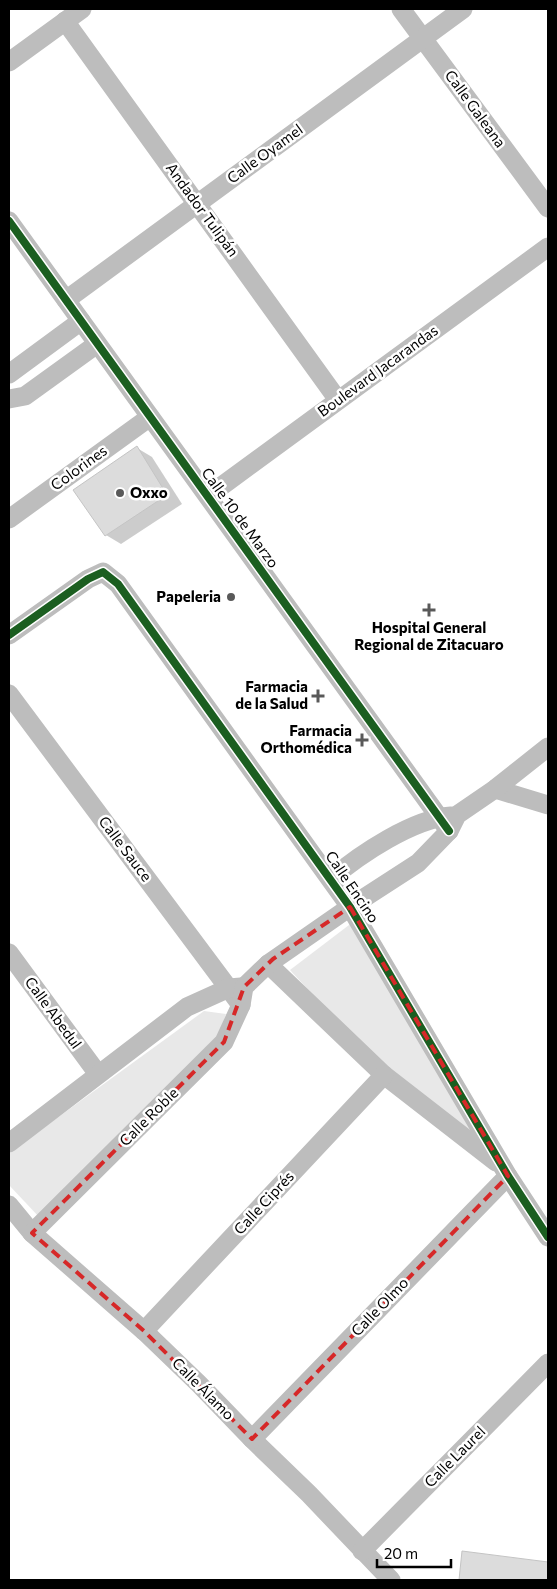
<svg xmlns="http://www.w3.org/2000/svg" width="557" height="1589" viewBox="0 0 557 1589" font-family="Commissioner,sans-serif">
<rect width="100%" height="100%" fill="#fff"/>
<!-- green -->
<g fill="#e8e8e8">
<polygon points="353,922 488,1149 377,1064 290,970"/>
<polygon points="204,1011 226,1014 217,1039 40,1218 9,1185 9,1153"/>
</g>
<!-- shadow -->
<g fill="#0003">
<polygon points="137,448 152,457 182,504 121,544 106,535"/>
<polygon points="463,1553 548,1563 548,1580 460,1580"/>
</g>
<!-- building -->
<g fill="#dcdcdc" stroke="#c4c4c4">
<polygon points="137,446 167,495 105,536 73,490"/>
<polygon points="462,1551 548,1562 548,1580 459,1580"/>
</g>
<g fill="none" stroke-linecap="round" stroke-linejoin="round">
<!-- street -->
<g stroke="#bdbdbd" stroke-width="19">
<polyline points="401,9 548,208"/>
<polyline points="65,21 338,400"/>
<polyline points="9,62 82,9"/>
<polyline points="9,221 449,831"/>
<polyline points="66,300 463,9"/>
<polyline points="9,374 81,321"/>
<polyline points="9,399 25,396 97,344"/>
<polyline points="208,496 548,247"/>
<polyline points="9,519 150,417"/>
<polyline points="9,635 88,579 103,572 118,584 350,907 508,1176 548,1237"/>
<polyline points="9,694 241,1005"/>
<polyline points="495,789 548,805"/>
<path d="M331 879C360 854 413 819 451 816"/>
<polyline points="9,953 98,1074"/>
<polyline points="268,964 384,1075 496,1162"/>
<polyline points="9,1143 187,1007 229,988 241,987"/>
<polyline points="9,1205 32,1233 144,1331 199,1384 252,1439 309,1494 391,1580"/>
<polyline points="32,1233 224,1042 241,1005 244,987 268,964 350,907 418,863 449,831 457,815 495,789 548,747"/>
<polyline points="144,1331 384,1075"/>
<polyline points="252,1439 508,1176"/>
<polyline points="362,1551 548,1363"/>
</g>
<!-- cycleway casing -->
<g stroke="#fff" stroke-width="11">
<g id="cycleway">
<polyline points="9,221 449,831"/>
<polyline points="9,635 88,579 103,572 118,584 350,907 508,1176 548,1237"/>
</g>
</g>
<!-- cycleway -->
<use href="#cycleway" stroke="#1b5e20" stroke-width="8"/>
</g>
<!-- marked area -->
<path fill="none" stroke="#d62828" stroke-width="4" stroke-dasharray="10 6" stroke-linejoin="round" d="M350 907 508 1176 252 1439 144 1331 32 1233 224 1042 244 987 273 959Z"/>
<!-- markers -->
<g fill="#595959" stroke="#fff" stroke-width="2">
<circle cx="120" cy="493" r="5"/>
<circle cx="231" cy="597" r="5"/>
<path d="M426.5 602.5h5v5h5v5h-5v5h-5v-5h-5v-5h5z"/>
<path d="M315.5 688.5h5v5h5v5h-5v5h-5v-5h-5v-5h5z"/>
<path d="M359.5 732.5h5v5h5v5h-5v5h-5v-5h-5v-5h5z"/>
</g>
<g text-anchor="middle" stroke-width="5" stroke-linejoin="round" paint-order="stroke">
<!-- street labels -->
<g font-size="15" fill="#000" stroke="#fff">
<text transform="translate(475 109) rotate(54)" y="5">Calle Galeana</text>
<text transform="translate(265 154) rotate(-36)" y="5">Calle Oyamel</text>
<text transform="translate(202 210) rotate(54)" y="5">Andador Tulipán</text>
<text transform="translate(378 371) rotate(-36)" y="5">Boulevard Jacarandas</text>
<text transform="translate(79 468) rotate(-36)" y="5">Colorines</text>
<text transform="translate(240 518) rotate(54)" y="5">Calle 10 de Marzo</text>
<text transform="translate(125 849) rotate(53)" y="5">Calle Sauce</text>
<text transform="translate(352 887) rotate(56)" y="5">Calle Encino</text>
<text transform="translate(53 1013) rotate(54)" y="5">Calle Abedul</text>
<text transform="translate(149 1117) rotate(-45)" y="5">Calle Roble</text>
<text transform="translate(264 1203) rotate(-47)" y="5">Calle Ciprés</text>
<text transform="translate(380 1307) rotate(-46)" y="5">Calle Olmo</text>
<text transform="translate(203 1389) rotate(45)" y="5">Calle Álamo</text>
<text transform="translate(455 1457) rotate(-45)" y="5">Calle Laurel</text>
</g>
<!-- poi labels -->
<g font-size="15" font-weight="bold" fill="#000" stroke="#fff" text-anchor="end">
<text x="130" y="498" text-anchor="start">Oxxo</text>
<text x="221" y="602">Papeleria</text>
<text x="429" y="633" text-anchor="middle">Hospital General<tspan x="429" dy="17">Regional de Zitacuaro</tspan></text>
<text x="308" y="692">Farmacia<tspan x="308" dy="17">de la Salud</tspan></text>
<text x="352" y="736">Farmacia<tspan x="352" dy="17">Orthomédica</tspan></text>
</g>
</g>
<!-- border -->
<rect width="557" height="1589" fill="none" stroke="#000000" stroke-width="20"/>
<!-- scale -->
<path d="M377 1559v8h74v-8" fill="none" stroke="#000000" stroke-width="2.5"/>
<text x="384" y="1559" font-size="15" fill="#000000" stroke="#ffffff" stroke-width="4" paint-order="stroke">20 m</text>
</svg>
